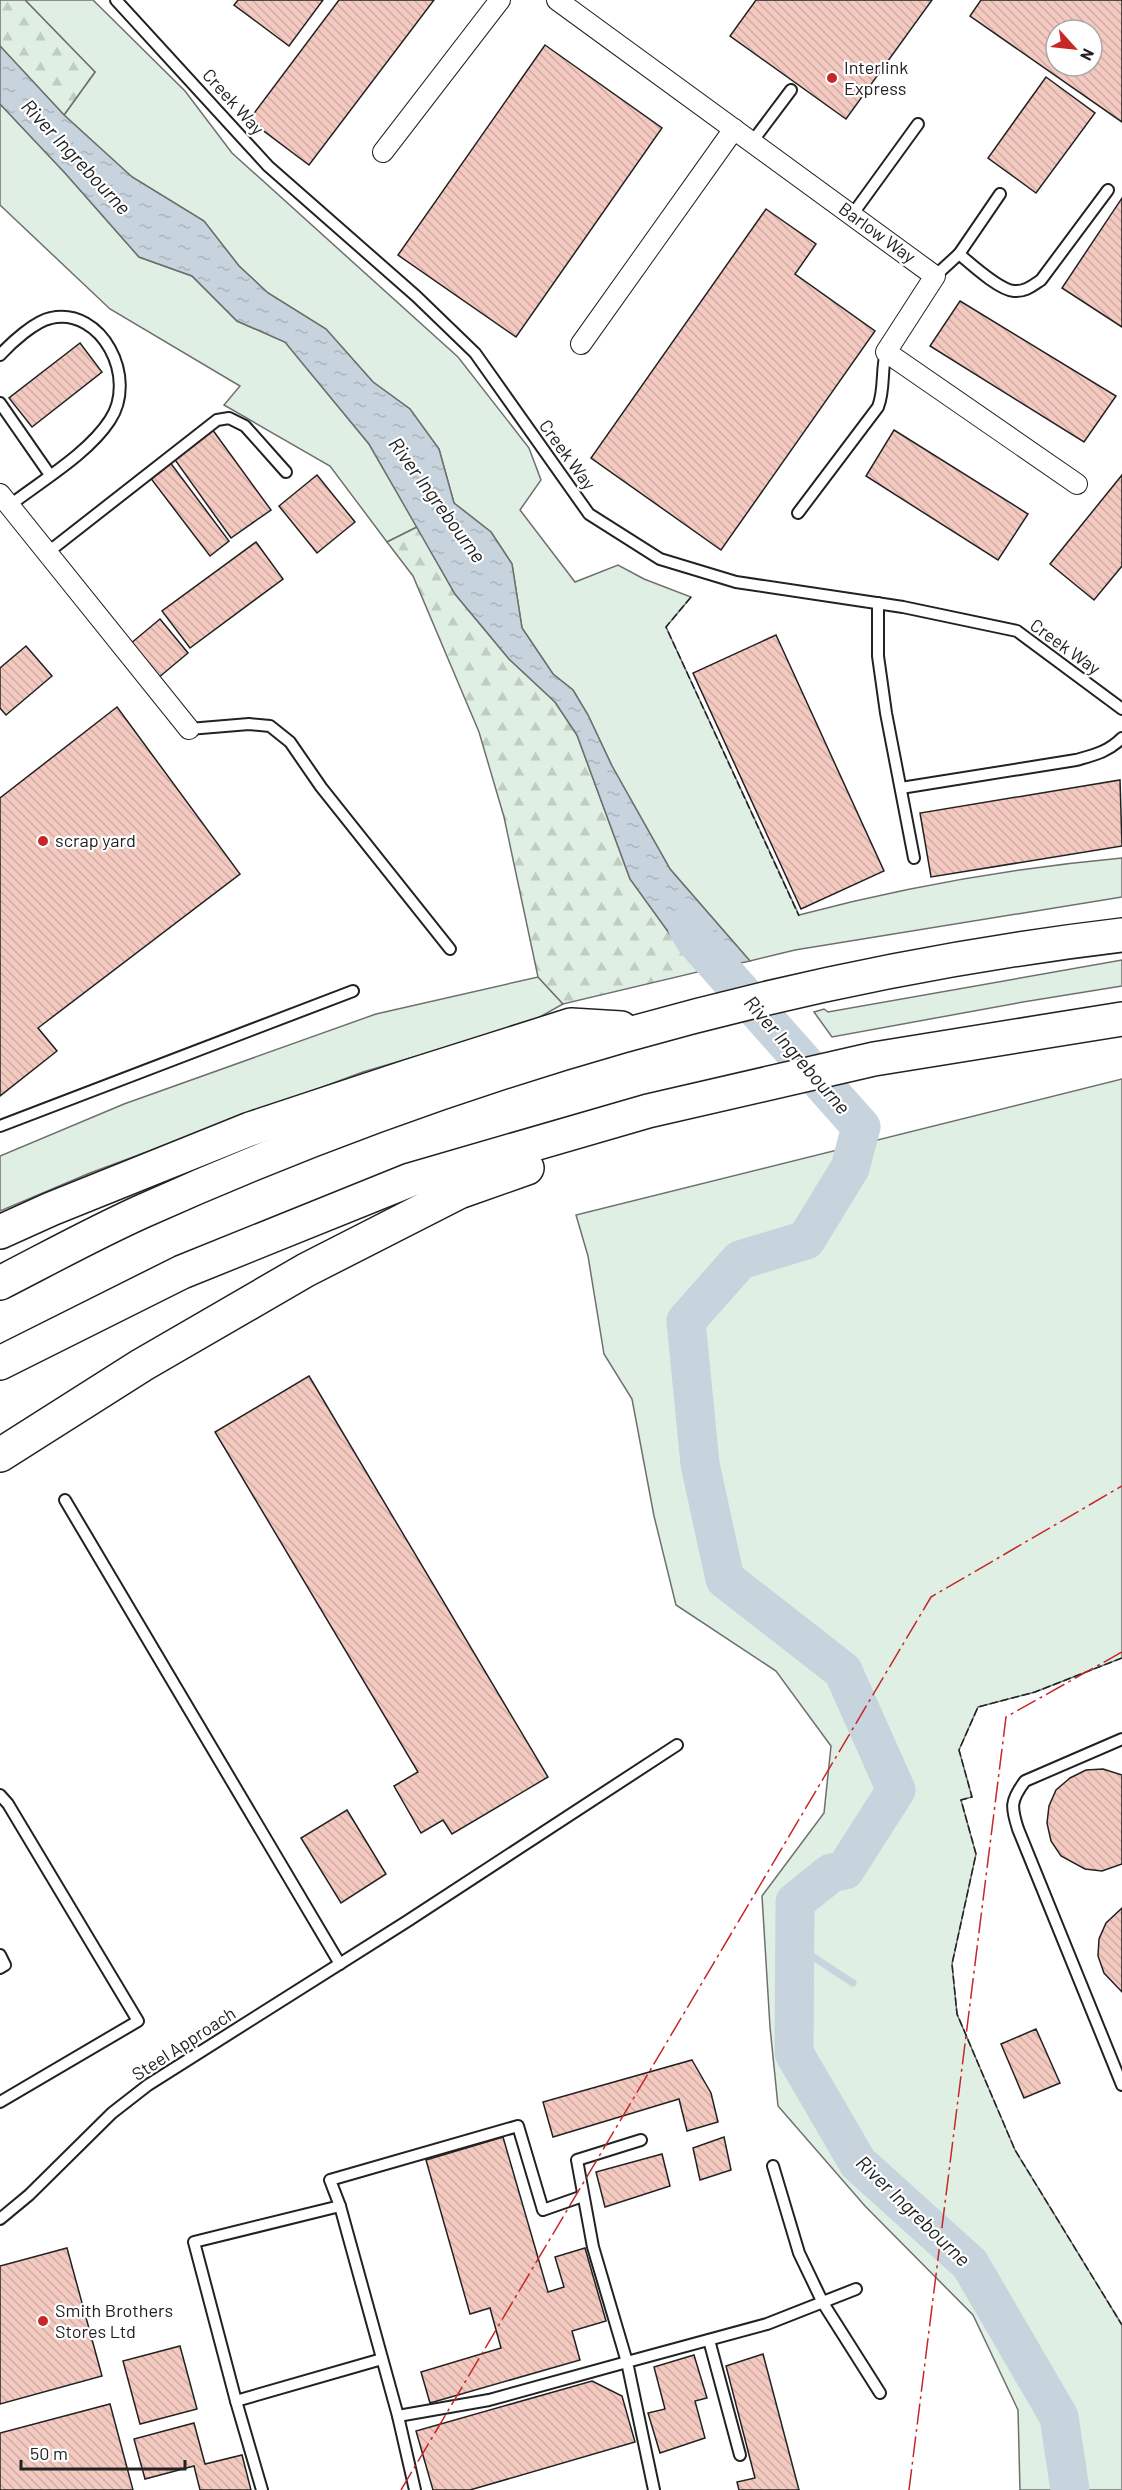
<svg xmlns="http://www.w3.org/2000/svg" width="1122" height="2490" viewBox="0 0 1122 2490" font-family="Barlow,sans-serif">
<defs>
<pattern id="forest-firs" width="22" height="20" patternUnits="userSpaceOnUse" patternTransform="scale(1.5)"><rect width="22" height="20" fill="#e0efe3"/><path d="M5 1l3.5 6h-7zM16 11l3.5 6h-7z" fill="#c0cdc2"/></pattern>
<pattern id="water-ripples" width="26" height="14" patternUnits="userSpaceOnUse" patternTransform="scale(1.5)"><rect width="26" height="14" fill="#c7d3dd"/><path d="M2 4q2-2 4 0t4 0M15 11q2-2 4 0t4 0" fill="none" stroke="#abb5bd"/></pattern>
<pattern id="building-back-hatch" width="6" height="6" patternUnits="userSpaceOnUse" patternTransform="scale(1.5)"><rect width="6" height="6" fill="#f3c9c0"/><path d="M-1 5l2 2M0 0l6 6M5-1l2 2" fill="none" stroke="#d0aca5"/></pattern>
</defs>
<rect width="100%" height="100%" fill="#fff"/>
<!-- grass -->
<g fill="#e0efe3" stroke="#6f6f6f" stroke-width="1.5">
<path d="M25 0H93L96 3 185 91 232 153 458 357 529 448 541 480 520 510 575 582 618 565 644 579 691 597 666 627 799 915C905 887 1013 868 1122 858V897L795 950 750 961 670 869 612 766 588 715 573 690 553 674 522 628 512 564 491 532 454 503 439 449 410 409 373 382 326 329 268 293 239 266 204 221 132 177 64 115 95 72Z"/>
<polygon points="0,104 65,173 139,257 192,276 237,321 285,342 369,444 417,527 387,542 330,466 224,405 240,386 110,309 0,205"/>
<polygon points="1122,960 1122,986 1023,1002 832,1037 814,1012 824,1009 828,1012"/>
<polygon points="538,977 563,1004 529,1023 363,1072 90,1173 0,1211 0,1156 124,1104 376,1014"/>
<polygon points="1122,1079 1122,1658 1035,1692 978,1707 959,1750 972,1797 961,1800 976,1854 952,1964 957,2014 1015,2150 1122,2325 1122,2490 1020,2490 1018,2410 973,2315 865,2206 778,2106 770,2027 762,1896 824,1813 831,1746 776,1671 676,1605 654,1516 632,1399 604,1354 588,1256 576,1215"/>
</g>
<!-- forest -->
<g fill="url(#forest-firs)" stroke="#6f6f6f" stroke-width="1.5">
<polygon points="0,0 25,0 95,72 64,115 0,46"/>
<polygon points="417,527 455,594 509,659 555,702 577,735 630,879 690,962 702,971 563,1004 538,977 504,817 479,732 413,576 387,542"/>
</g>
<!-- water -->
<polygon fill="url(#water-ripples)" stroke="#6f6f6f" stroke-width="1.5" points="0,46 64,115 132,177 204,221 239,266 268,293 326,329 373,382 410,409 439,449 454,503 491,532 512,564 522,628 553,674 573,690 588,715 612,766 670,869 750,961 702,971 690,962 630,879 577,735 555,702 509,659 455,594 369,444 285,342 237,321 192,276 139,257 65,173 0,104"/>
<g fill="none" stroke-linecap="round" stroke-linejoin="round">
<!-- stream -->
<polyline stroke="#c7d3dd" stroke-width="7" points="795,1945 853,1983"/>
<!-- river -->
<polyline stroke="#c7d3dd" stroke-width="39" points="687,926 695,940 861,1127 850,1168 806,1240 740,1260 686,1321 700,1464 725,1579 843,1671 896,1790 845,1870 831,1873 795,1902 794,2053 858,2163 970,2264 1059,2417 1070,2490"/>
</g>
<!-- building -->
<g fill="url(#building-back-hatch)" stroke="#222" stroke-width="1.5" fill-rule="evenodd">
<polygon points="238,0 323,0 289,46 234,5"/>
<polygon points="339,0 434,0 309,165 249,120"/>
<polygon points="756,0 932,0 846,119 730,36"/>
<path d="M981 0H1122V122L970 16ZM1056 30H1092V66H1056Z"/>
<polygon points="545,45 662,128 516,337 398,255"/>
<polygon points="1046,77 1095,113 1036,193 988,158"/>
<polygon points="1122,198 1122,327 1062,288"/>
<polygon points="766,209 816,244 795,274 875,331 721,550 591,458"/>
<polygon points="960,301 1116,396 1084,442 930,346"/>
<polygon points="80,343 102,372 32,427 9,398"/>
<polygon points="212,429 271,510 231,538 173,457"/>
<polygon points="894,430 1028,514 998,560 866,476"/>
<polygon points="169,461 229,541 210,556 149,476"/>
<polygon points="317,475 355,522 317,553 279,506"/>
<polygon points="1122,475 1122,566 1094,600 1050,564"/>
<polygon points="256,542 283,579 190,648 162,611"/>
<polygon points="160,619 188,653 158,678 130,644"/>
<polygon points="776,635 884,871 801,909 693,673"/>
<polygon points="26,646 52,676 6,715 0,708 0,668"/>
<polygon points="117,707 240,874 38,1028 57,1051 0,1096 0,798"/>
<polygon points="1120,780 1122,846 931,877 920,813"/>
<polygon points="309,1376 548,1777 452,1834 443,1820 421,1833 394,1786 418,1772 215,1432"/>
<polygon points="1103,1769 1122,1775 1122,1864 1102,1871 1085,1869 1061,1856 1051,1841 1047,1823 1049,1806 1056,1790 1070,1778 1086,1770"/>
<polygon points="347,1810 386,1874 341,1903 301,1838"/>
<polygon points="1122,1908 1122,1992 1104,1973 1098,1956 1099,1939 1106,1923"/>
<polygon points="1036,2029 1060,2083 1024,2098 1001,2044"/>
<polygon points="692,2060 711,2093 718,2122 687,2131 679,2099 553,2137 543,2102"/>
<polygon points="503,2137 548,2292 564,2287 555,2257 585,2248 606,2321 572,2331 580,2360 430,2403 421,2372 501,2348 490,2308 470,2314 426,2160"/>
<polygon points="724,2137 731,2170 700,2180 693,2148"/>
<polygon points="662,2154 670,2186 605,2207 596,2172"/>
<polygon points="67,2248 102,2376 0,2404 0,2266"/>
<polygon points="180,2346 197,2409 140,2424 123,2361"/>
<polygon points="763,2354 799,2490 739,2490 737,2482 755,2478 726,2366"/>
<polygon points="694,2355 707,2398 695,2401 705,2438 660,2453 648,2413 665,2409 654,2367"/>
<polygon points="592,2381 622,2396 635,2442 470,2490 433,2490 416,2431"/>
<polygon points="110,2404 133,2490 0,2490 0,2433"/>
<polygon points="194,2423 205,2464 242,2455 251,2490 200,2490 194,2466 145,2479 134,2439"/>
</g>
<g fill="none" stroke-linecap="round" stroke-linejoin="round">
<!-- lane casing -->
<g stroke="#222" stroke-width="14">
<g id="lane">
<polyline points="116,0 268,166 416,296 475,353 589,514 660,559 736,582 903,607 1017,631 1122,709"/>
<polyline points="752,142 791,90"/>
<polyline points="852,215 918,124"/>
<path d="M959 254C971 264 999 290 1014 291 1025 292 1032 286 1041 280L1108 190"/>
<polyline points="935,276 959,254 1000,194"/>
<path d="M0 355C11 343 35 321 51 318 102 307 138 378 110 420 88 454 41 481 9 506"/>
<polyline points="0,403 50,475"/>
<path d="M798 513 878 407C885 389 881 371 886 352"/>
<polyline points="47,553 217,420 229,418 245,426 286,472"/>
<polyline points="878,603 878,656 886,713 914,858"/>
<polyline points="189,729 249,724 270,726 290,742 321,787 450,949"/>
<path d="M901 788 1076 760C1094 755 1108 752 1122 738"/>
<polyline points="0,1126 353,991"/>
<polyline points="65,1500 340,1964"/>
<path d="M1122 1739 1025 1781C1010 1801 1011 1807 1018 1829L1122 2085"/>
<polyline points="0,1795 8,1804 138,2021 0,2102"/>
<polyline points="0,1955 5,1965 0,1968"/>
<polyline points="773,2166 799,2253 823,2303 880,2393"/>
<polyline points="340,2206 330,2180 518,2126 543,2210 583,2196"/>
<polyline points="0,2219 29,2195 112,2113 148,2085 406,1922 677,1745"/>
<polyline points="709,2340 740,2455"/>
<polyline points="236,2401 382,2359"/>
<polyline points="398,2416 489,2400 627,2362 593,2247 577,2160 641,2140"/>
<polyline points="262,2490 236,2401 194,2242 340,2206 398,2416 415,2490"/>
<polyline points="654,2490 627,2362 767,2324 856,2289"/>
</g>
</g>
<!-- street casing -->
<g stroke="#222" stroke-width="22">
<g id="street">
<polyline points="557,0 935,276 886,352 1077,484"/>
<polyline points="383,152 500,0"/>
<polyline points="581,344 734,129"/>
<polyline points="0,494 189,729"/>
</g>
</g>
<!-- highway casing -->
<g stroke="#222" stroke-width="36">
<g id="highway">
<polyline points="0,1232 51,1209 250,1129 410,1076 571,1025 621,1028"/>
<path d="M0 1283C47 1259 94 1233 143 1211 453 1072 785 975 1122 935"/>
<polyline points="0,1363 182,1272 410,1180 648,1111 874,1059 1122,1019"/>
<polyline points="0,1455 142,1365 306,1270 459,1192 527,1168"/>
</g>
</g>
<!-- lane -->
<use href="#lane" stroke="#fff" stroke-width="10"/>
<!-- street -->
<use href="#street" stroke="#fff" stroke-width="20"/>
<!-- highway -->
<use href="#highway" stroke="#fff" stroke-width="33"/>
<!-- fence -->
<g stroke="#222" stroke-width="1.5" stroke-dasharray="8 3" stroke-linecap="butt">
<polyline points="691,597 666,627 799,916"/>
<polyline points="1122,1658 1035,1692 978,1707 959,1750 972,1797 961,1800 976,1854 952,1964 957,2014 1015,2150 1122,2325"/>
</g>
<!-- power -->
<g stroke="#c62828" stroke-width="1.5" stroke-dasharray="21 4.5 3 4.5" stroke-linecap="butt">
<polyline points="401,2490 931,1597 1122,1486"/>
<polyline points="909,2490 1006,1717 1122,1652"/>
</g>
</g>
<!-- markers -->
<g fill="#c62828" stroke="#fff" stroke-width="2">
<circle cx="832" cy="78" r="6"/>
<circle cx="43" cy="841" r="6"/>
<circle cx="43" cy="2321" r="6"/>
</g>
<g text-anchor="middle" stroke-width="4.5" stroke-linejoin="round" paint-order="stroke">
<!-- poi labels -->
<g font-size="18" fill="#222" stroke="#fff" text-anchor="start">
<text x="844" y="74">Interlink<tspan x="844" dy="21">Express</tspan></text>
<text x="55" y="847">scrap yard</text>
<text x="55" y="2317">Smith Brothers<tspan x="55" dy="21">Stores Ltd</tspan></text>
</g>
<!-- street labels -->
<g font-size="18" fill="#222" stroke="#fff">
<text transform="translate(233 102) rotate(48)" y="6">Creek Way</text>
<text transform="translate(877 233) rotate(36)" y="6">Barlow Way</text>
<text transform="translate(567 455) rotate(54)" y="6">Creek Way</text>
<text transform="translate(1065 647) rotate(36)" y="6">Creek Way</text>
<text transform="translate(184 2044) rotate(-33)" y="6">Steel Approach</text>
</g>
<!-- water labels -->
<g font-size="20" font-style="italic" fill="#222" stroke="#fff">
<text transform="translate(76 157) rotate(47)" y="7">River Ingrebourne</text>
<text transform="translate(437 500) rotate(54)" y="7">River Ingrebourne</text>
<text transform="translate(797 1055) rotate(49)" y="7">River Ingrebourne</text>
<text transform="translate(913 2211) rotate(44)" y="7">River Ingrebourne</text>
</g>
</g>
<!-- north arrow -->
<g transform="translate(1074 48) rotate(117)"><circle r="28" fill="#ffffff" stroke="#a7a7a7" stroke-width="1.5"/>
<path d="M0-4.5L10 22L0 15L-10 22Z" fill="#c62828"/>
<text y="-9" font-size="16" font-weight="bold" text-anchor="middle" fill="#222222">N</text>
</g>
<!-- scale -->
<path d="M21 2460v9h164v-9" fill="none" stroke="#222222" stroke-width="3"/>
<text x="30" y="2460" font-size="18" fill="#222222" stroke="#ffffff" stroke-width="4.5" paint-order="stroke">50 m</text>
</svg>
